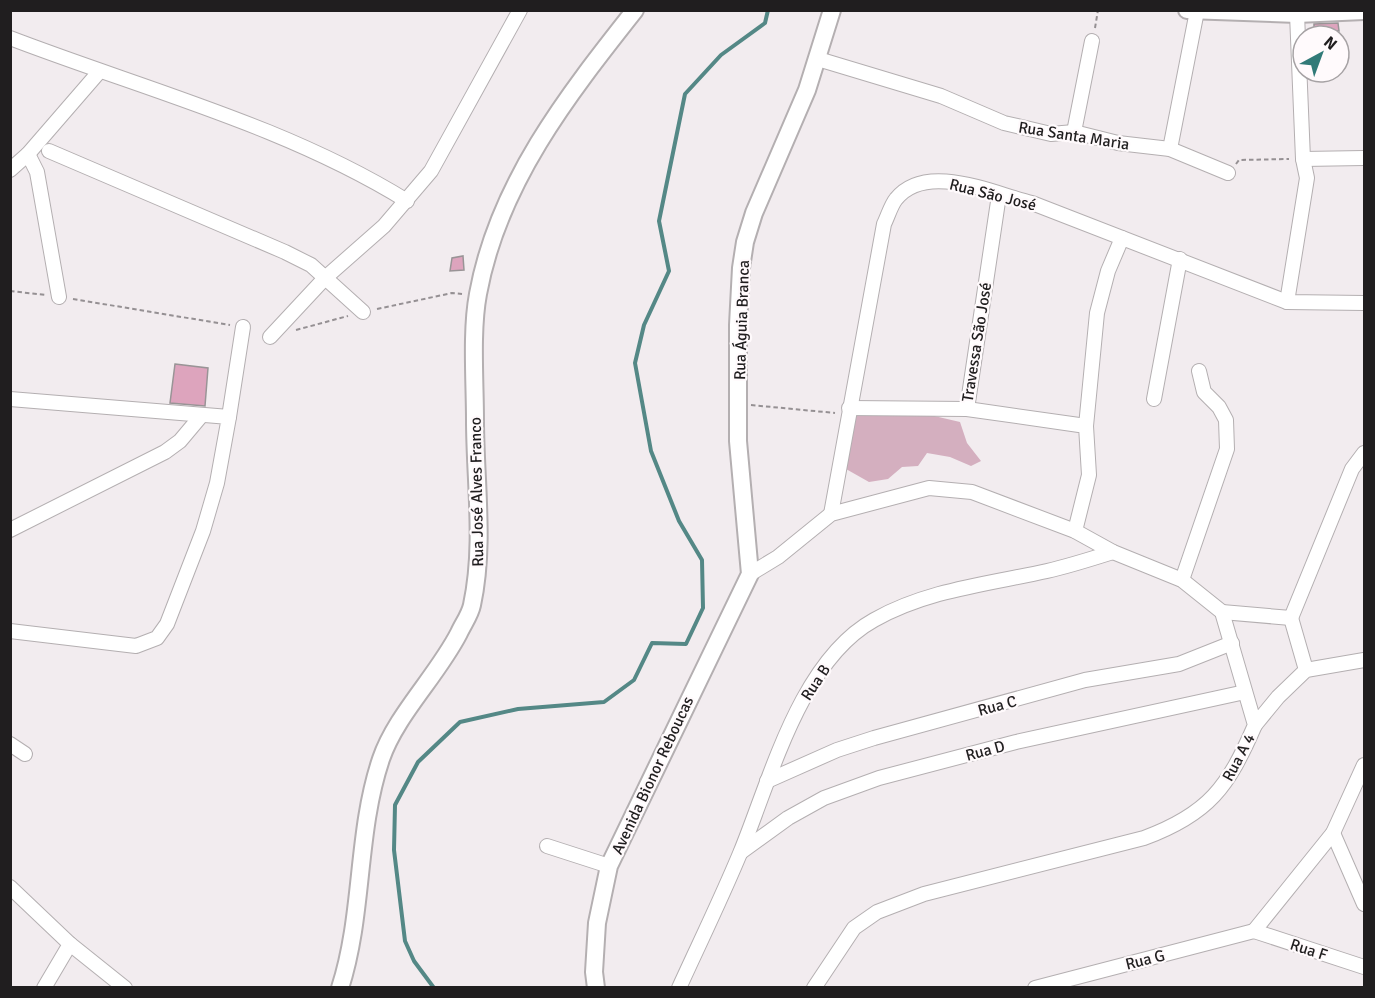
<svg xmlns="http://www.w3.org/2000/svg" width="1375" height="998" viewBox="0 0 1375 998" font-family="Signika,sans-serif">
<rect width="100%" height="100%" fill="#f2ecef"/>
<!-- green -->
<polygon fill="#d4afbf" points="884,411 930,415 960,422 967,443 981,461 971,466 950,457 927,453 918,466 902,467 888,479 869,482 846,469 856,414"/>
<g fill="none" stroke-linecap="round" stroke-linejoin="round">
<!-- stream -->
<polyline stroke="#548886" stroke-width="4" points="434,988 414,961 405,941 394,850 395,805 418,762 460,722 518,709 604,702 634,680 652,643 686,644 703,608 702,560 679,521 651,451 635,363 644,325 669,271 659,221 685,94 721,55 765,23 768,10"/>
</g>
<!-- building -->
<g fill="#dda4bd" stroke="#999496" stroke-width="1.5">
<polygon points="1338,23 1339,31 1314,30 1314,24"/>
<polygon points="463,256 464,270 450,271 452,258"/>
<polygon points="175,364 208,368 205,406 170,403"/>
</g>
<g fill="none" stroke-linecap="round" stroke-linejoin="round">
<!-- minor casing -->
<g stroke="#b4afb1" stroke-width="16">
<g id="minor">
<path d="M10 38C143 89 286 126 407 201"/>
<polyline points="818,59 941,96 1004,123 1051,134 1074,132 1118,143 1170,149 1228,173"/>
<polyline points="1074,132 1092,41"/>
<polyline points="1170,149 1197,11"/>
<polyline points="49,151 285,252 311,265 363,312"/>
<polyline points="28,154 37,172 59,297"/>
<polyline points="1303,159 1364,158"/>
<polyline points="10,170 28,154 99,72"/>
<polyline points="1287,302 1307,178 1303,159 1297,14"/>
<polyline points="270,337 325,278 384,226 431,171 520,10"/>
<polyline points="10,399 229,417 217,483 203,531 167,624 157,638 136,646 10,631"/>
<polyline points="1154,399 1180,259"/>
<polyline points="849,408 967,409 999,195"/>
<polyline points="967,409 1086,426 1089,475 1075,531"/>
<polyline points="229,417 243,327"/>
<polyline points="1086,426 1097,313 1108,271 1122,238"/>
<path d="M831 514 884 224C888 216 891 205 896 199 926 161 994 194 1032 203L1287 302 1364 303"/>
<polyline points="10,530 165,452 180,441 201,416"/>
<path d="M750 574 778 557 831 514 929 488 972 492 1075 531 1113 552 1182 580 1222 612 1255 725C1228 787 1209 814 1144 838L924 894 877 912 854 928 814 988"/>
<polyline points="1182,580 1227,449 1226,420 1219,407 1204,392 1199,371"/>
<polyline points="1222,612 1291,618"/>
<polyline points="1291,618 1352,469 1364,453"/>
<polyline points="1291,618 1306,670"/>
<polyline points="1255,725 1278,697 1306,670 1364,660"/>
<polyline points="10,744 25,754"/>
<polyline points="767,781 837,750 874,738 1085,680 1179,664 1232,643"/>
<polyline points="1333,833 1364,904"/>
<polyline points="547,846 609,866"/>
<polyline points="741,852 788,818 824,798 879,778 1016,742 1245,692"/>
<polyline points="10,887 70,944 125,988"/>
<polyline points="1254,931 1333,833 1364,765"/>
<polyline points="1254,931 1364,967"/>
<polyline points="44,988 70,944"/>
<path d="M679 988C700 942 722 897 741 851 771 778 800 661 874 620 927 590 988 584 1047 571 1069 566 1091 559 1113 552"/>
<polyline points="1035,988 1254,931"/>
</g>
</g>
<!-- major casing -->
<g stroke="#b4afb1" stroke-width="20">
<g id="major">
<polyline points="1187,10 1297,14 1364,11"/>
<path d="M340 988C364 914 356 833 381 759 396 715 437 676 459 633 463 624 470 615 472 605 485 545 475 481 475 420 475 382 471 331 478 294 498 184 567 96 635 10"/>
<polyline points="596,988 594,972 597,923 609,866 750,574 738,441 738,325 741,268 745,242 754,213 807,90 832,10"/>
</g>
</g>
<!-- path -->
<g stroke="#959093" stroke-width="2" stroke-dasharray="4.5 3" stroke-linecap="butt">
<polyline points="1095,28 1098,10"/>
<polyline points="1236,164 1239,160 1289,159"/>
<polyline points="10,291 46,295"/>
<polyline points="73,299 230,325"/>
<polyline points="377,309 452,293 462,294"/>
<polyline points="296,330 348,316"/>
<polyline points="751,405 835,413"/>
</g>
<!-- minor -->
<use href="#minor" stroke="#fff" stroke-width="14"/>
<!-- major -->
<use href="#major" stroke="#fff" stroke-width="16"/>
</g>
<g text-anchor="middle" stroke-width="4.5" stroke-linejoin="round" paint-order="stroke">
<!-- street labels -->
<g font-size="16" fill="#201e1f" stroke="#fffafc">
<text transform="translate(1074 135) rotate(9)" y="6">Rua Santa Maria</text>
<text transform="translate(993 194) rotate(14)" y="6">Rua São José</text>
<text transform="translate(741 320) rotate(-88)" y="6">Rua Águia Branca</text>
<text transform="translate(976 342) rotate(-81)" y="6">Travessa São José</text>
<text transform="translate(476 492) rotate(-91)" y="6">Rua José Alves Franco</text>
<text transform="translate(815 682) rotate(-57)" y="6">Rua B</text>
<text transform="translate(997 705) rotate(-15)" y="6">Rua C</text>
<text transform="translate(985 750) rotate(-15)" y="6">Rua D</text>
<text transform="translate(1238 757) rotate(-62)" y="6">Rua A 4</text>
<text transform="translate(652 775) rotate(-65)" y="6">Avenida Bionor Reboucas</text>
<text transform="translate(1309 949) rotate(18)" y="6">Rua F</text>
<text transform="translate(1145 959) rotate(-14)" y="6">Rua G</text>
</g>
</g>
<!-- border -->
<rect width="1375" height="998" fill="none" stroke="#201e1f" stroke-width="24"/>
<!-- north arrow -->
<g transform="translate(1321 54) rotate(41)"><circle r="28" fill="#fffafc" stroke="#a6a2a4" stroke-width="1.5"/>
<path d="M0-4.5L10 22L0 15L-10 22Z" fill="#317a78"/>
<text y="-9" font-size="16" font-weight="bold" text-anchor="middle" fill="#201e1f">N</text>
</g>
</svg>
